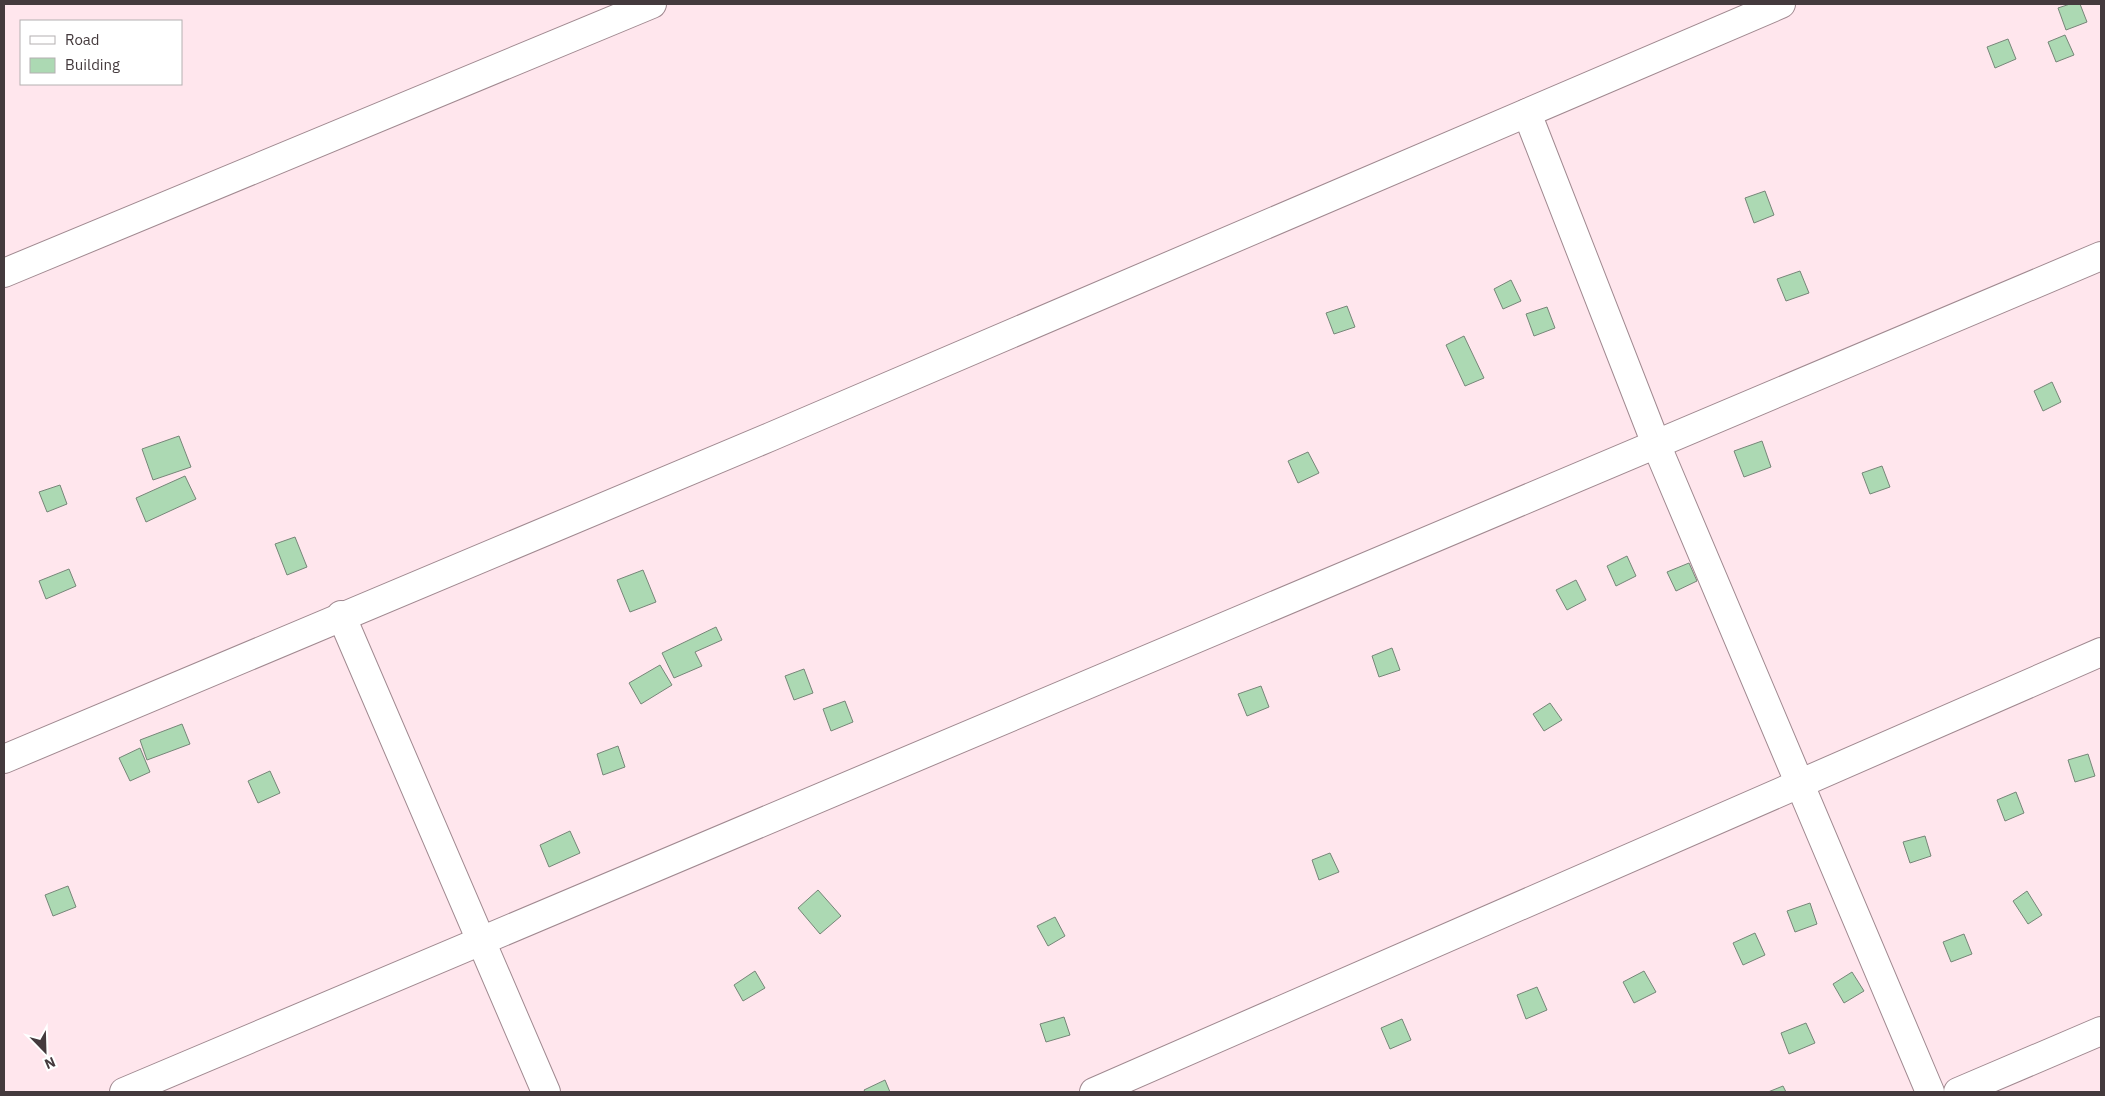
<svg xmlns="http://www.w3.org/2000/svg" width="2105" height="1096" viewBox="0 0 2105 1096" font-family="'IBM Plex Sans',sans-serif">
<rect width="100%" height="100%" fill="#ffe6ed"/>
<!-- building -->
<g fill="#acd9b3" stroke="#768678">
<polygon points="2070,4 2080,4 2087,22 2066,30 2058,8"/>
<polygon points="2065,35 2074,55 2056,62 2048,42"/>
<polygon points="2008,39 2016,59 1995,68 1987,47"/>
<polygon points="1765,191 1774,215 1754,223 1745,198"/>
<polygon points="1800,271 1809,293 1786,301 1777,279"/>
<polygon points="1511,280 1521,301 1503,309 1494,289"/>
<polygon points="1347,306 1355,327 1334,334 1326,313"/>
<polygon points="1547,307 1555,328 1534,336 1526,314"/>
<polygon points="1464,336 1484,378 1465,386 1446,345"/>
<polygon points="2052,382 2061,402 2043,411 2034,391"/>
<polygon points="179,436 191,467 153,480 142,449"/>
<polygon points="1762,441 1771,467 1744,477 1734,451"/>
<polygon points="1308,452 1319,473 1298,483 1288,461"/>
<polygon points="1882,466 1890,487 1870,494 1862,473"/>
<polygon points="185,476 196,499 146,522 136,498"/>
<polygon points="60,485 67,504 47,512 39,492"/>
<polygon points="295,537 307,567 287,575 275,544"/>
<polygon points="1627,556 1636,576 1616,586 1607,566"/>
<polygon points="1689,563 1697,581 1676,591 1667,572"/>
<polygon points="69,569 76,586 46,599 39,581"/>
<polygon points="643,570 656,602 630,612 617,580"/>
<polygon points="1576,580 1586,600 1567,610 1556,590"/>
<polygon points="716,627 722,640 695,652 702,666 674,678 662,653"/>
<polygon points="1392,648 1400,670 1379,677 1372,656"/>
<polygon points="660,665 672,685 641,704 629,683"/>
<polygon points="804,669 813,693 794,700 785,676"/>
<polygon points="1261,686 1269,707 1247,716 1238,694"/>
<polygon points="845,701 853,722 831,731 823,709"/>
<polygon points="1550,703 1562,720 1544,731 1533,714"/>
<polygon points="182,724 190,744 147,760 140,740"/>
<polygon points="618,746 625,767 603,775 597,754"/>
<polygon points="140,748 150,772 130,781 119,758"/>
<polygon points="2088,754 2095,776 2075,782 2068,760"/>
<polygon points="270,771 280,793 258,803 248,781"/>
<polygon points="2016,792 2024,813 2005,821 1997,800"/>
<polygon points="570,831 580,853 549,867 540,845"/>
<polygon points="1925,836 1931,856 1910,863 1903,842"/>
<polygon points="1330,853 1339,872 1319,880 1312,860"/>
<polygon points="68,886 76,907 53,916 45,895"/>
<polygon points="818,890 841,916 820,934 798,908"/>
<polygon points="2027,891 2042,915 2028,924 2013,901"/>
<polygon points="1810,903 1817,924 1795,932 1787,911"/>
<polygon points="1055,917 1065,936 1048,946 1037,926"/>
<polygon points="1755,933 1765,955 1743,965 1733,943"/>
<polygon points="1964,934 1972,954 1951,962 1943,942"/>
<polygon points="755,971 765,988 743,1001 734,985"/>
<polygon points="1644,971 1656,992 1634,1003 1623,982"/>
<polygon points="1852,972 1864,991 1844,1003 1833,984"/>
<polygon points="1537,987 1547,1010 1526,1019 1517,995"/>
<polygon points="1064,1017 1070,1035 1046,1042 1040,1024"/>
<polygon points="1402,1019 1411,1040 1390,1049 1381,1028"/>
<polygon points="1806,1023 1815,1043 1789,1054 1781,1033"/>
<polygon points="885,1080 890,1092 865,1092 864,1090"/>
<polygon points="1783,1086 1786,1092 1768,1092"/>
</g>
<g fill="none" stroke-linecap="round" stroke-linejoin="round">
<!-- minor casing -->
<g stroke="#a08990" stroke-width="30">
<g id="minor">
<polyline points="1527,113 1656,444 1930,1092"/>
<polyline points="4,273 652,4"/>
<polyline points="341,615 546,1092"/>
<polyline points="4,759 770,437 1781,4"/>
<polyline points="124,1092 2101,256"/>
<polyline points="1094,1092 2101,652"/>
<polyline points="1958,1092 2101,1031"/>
</g>
</g>
<!-- minor -->
<use href="#minor" stroke="#fff" stroke-width="28"/>
</g>
<!-- border -->
<rect width="2105" height="1096" fill="none" stroke="#443a3d" stroke-width="10"/>
<!-- legend -->
<rect x="20" y="20" width="162" height="65" fill="#ffffff" stroke="#b4b0b1"/>
<rect x="30" y="36" width="25" height="8" fill="#ffffff" stroke="#b4b0b1"/>
<text x="65" y="45" font-size="15" fill="#443a3d">Road</text>
<rect x="30" y="58" width="25" height="15" fill="#acd9b3" stroke="#b4b0b1"/>
<text x="65" y="70" font-size="15" fill="#443a3d">Building</text>
<!-- north arrow -->
<g transform="translate(45 1051) rotate(157)" stroke="#ffffff" stroke-width="4" paint-order="stroke">
<path d="M0-4L9 19L0 12L-9 19Z" fill="#443a3d"/>
<text y="-8" font-size="14" font-weight="bold" text-anchor="middle" fill="#443a3d">N</text>
</g>
</svg>
